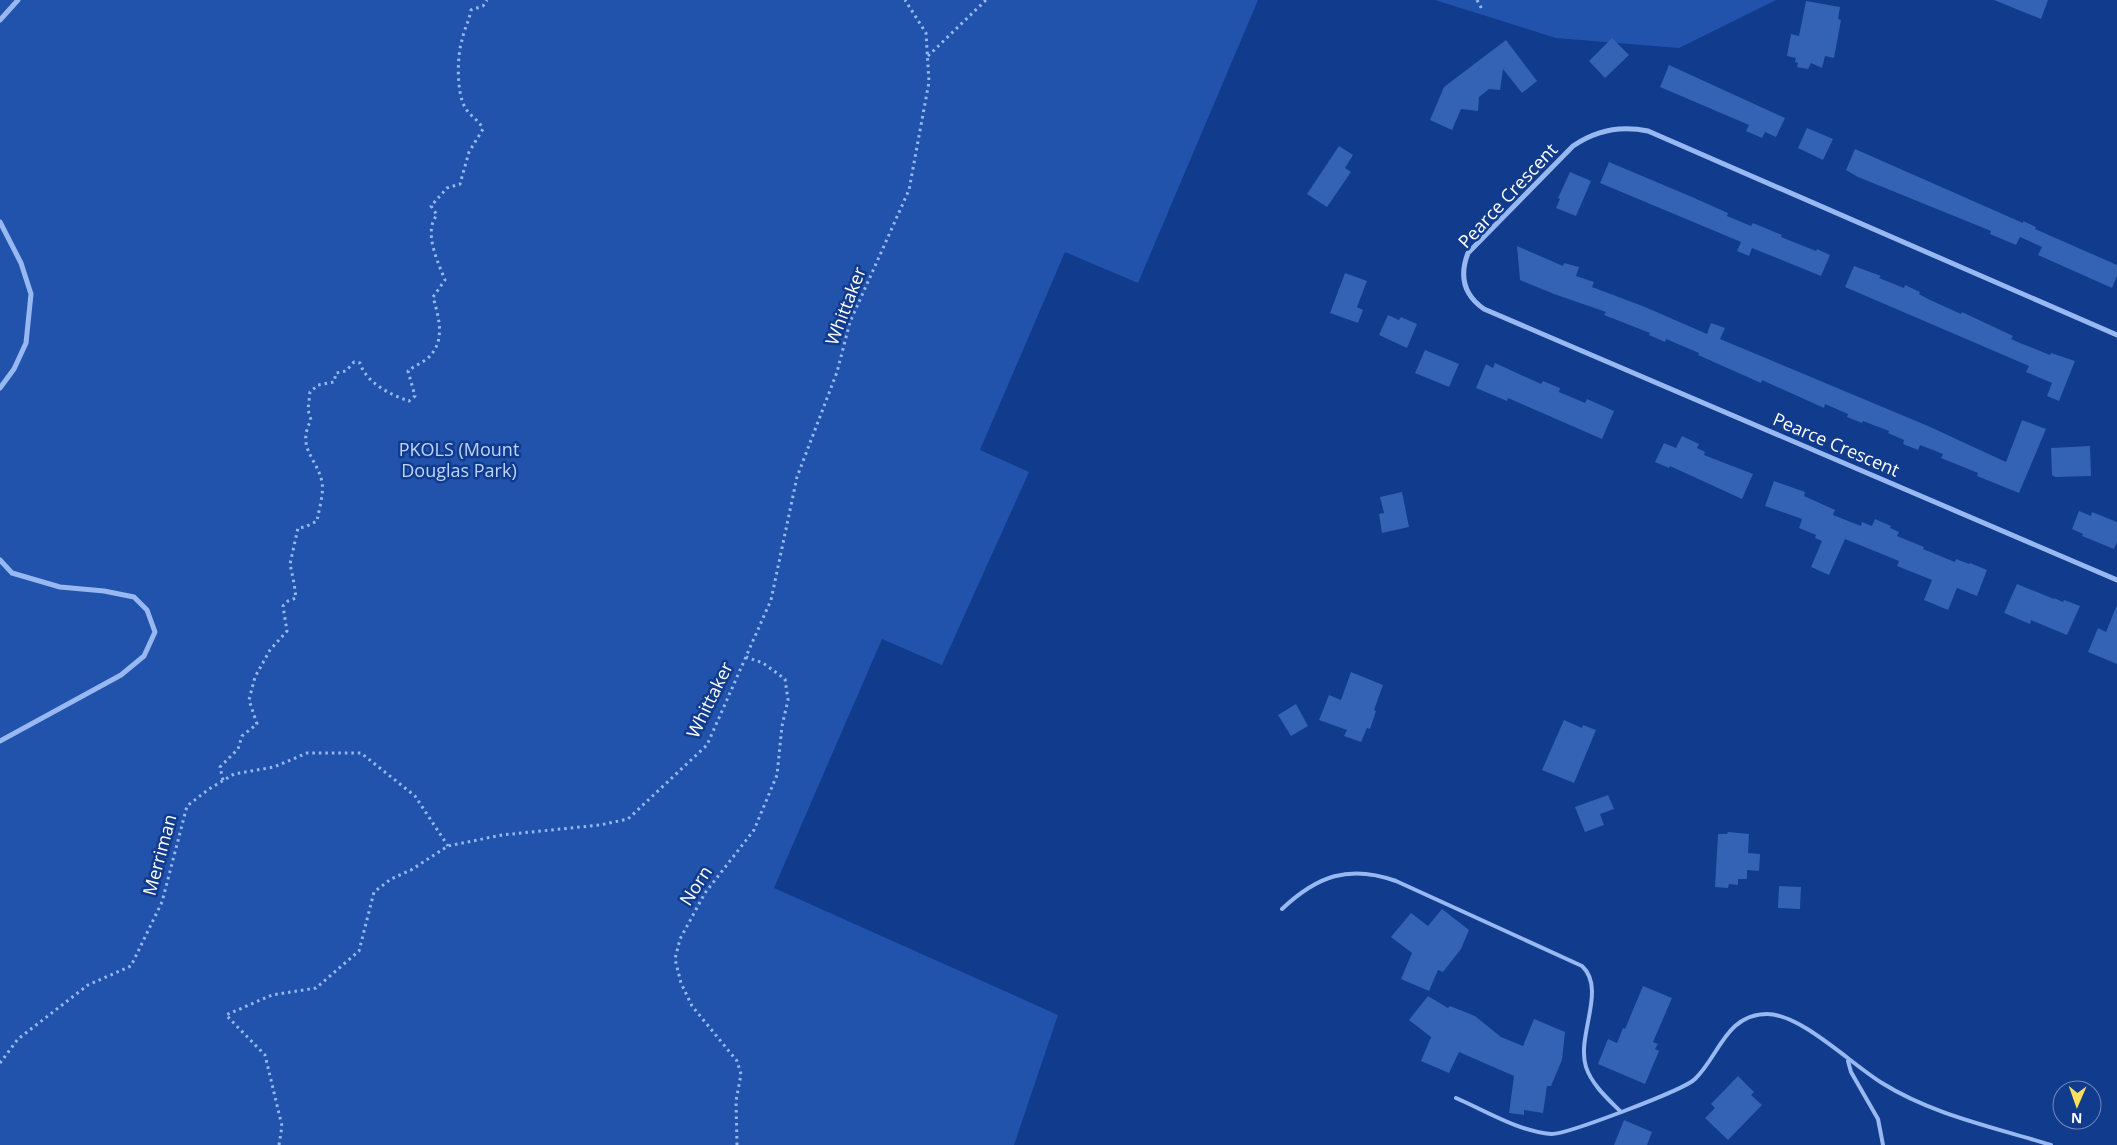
<svg xmlns="http://www.w3.org/2000/svg" width="2117" height="1145" viewBox="0 0 2117 1145" font-family="'Open Sans',sans-serif">
<rect width="100%" height="100%" fill="#113b8c"/>
<!-- green -->
<g fill="#2253ac">
<polygon points="0,0 1258,0 1138,283 1065,252 980,450 1029,472 942,665 882,639 774,888 1058,1015 1014,1145 0,1145"/>
<polygon points="1435,0 1776,0 1679,48 1556,38"/>
</g>
<!-- building -->
<g fill="#3462b4">
<polygon points="1994,0 2048,0 2041,19"/>
<polygon points="1806,1 1840,7 1838,19 1841,20 1834,58 1825,56 1822,68 1811,63 1808,69 1797,67 1798,63 1795,62 1796,58 1787,56 1791,34 1799,36"/>
<polygon points="1612,38 1629,55 1605,78 1589,61"/>
<polygon points="1506,40 1537,81 1522,93 1503,69 1500,90 1489,89 1479,97 1478,111 1461,109 1452,130 1430,120 1444,87"/>
<polygon points="1669,65 1785,118 1776,137 1765,132 1762,138 1746,131 1749,125 1660,87"/>
<polygon points="1807,128 1833,139 1823,160 1798,148"/>
<polygon points="1339,146 1353,155 1345,168 1351,172 1327,207 1307,194"/>
<polygon points="1855,149 2023,223 2023,221 2036,227 2035,229 2117,265 2117,276 2112,288 2038,255 2042,247 2020,237 2016,245 1990,234 1991,231 1858,177 1846,170"/>
<polygon points="1609,162 1692,197 1728,213 1727,216 1751,226 1753,223 1782,235 1781,237 1816,251 1817,249 1830,255 1821,276 1752,248 1749,256 1737,251 1741,242 1600,183"/>
<polygon points="1570,172 1591,181 1576,216 1556,208 1560,199 1558,198"/>
<polygon points="1517,246 1563,266 1564,263 1579,267 1576,276 1594,282 1592,287 1645,307 1707,334 1711,323 1725,328 1720,339 1928,426 2006,462 2022,420 2046,429 2019,493 1977,476 1978,473 1941,458 1943,454 1920,445 1918,450 1903,444 1904,440 1888,433 1889,431 1863,421 1862,423 1847,417 1848,414 1825,404 1824,408 1762,380 1761,383 1698,355 1699,353 1666,339 1665,342 1649,335 1650,333 1604,315 1606,312 1554,294 1520,280"/>
<polygon points="1854,266 1881,276 1879,278 1904,288 1905,285 1920,292 1919,294 1928,299 1961,314 1962,312 2013,336 2011,339 2020,343 2050,355 2051,353 2075,361 2059,401 2047,396 2052,383 2026,372 2029,366 1845,287"/>
<polygon points="1345,273 1367,281 1357,307 1363,310 1358,323 1330,313"/>
<polygon points="1388,315 1399,320 1401,317 1417,324 1407,348 1379,335"/>
<polygon points="1425,350 1459,364 1449,387 1415,373"/>
<polygon points="1495,363 1541,384 1543,381 1560,388 1559,392 1585,403 1587,399 1614,411 1602,439 1508,398 1507,401 1476,388 1486,364 1493,368"/>
<polygon points="1682,436 1699,444 1697,448 1705,452 1704,455 1753,474 1742,499 1670,466 1669,468 1655,462 1664,443 1676,448"/>
<polygon points="2090,446 2091,476 2055,477 2052,475 2051,448"/>
<polygon points="1774,481 1805,492 1804,496 1835,510 1833,515 1861,526 1862,522 1872,526 1875,519 1891,526 1890,528 1899,532 1897,536 1924,547 1923,549 1955,562 1956,559 1969,564 1970,563 1987,570 1977,596 1957,588 1948,610 1924,600 1932,580 1897,566 1899,561 1845,539 1829,575 1811,567 1822,541 1815,538 1816,535 1799,528 1802,519 1765,506"/>
<polygon points="1402,492 1409,527 1382,533 1379,514 1384,513 1380,497"/>
<polygon points="2079,511 2091,516 2092,512 2117,522 2117,542 2114,549 2082,536 2083,534 2072,529"/>
<polygon points="2017,584 2054,599 2054,598 2063,602 2064,600 2080,606 2067,635 2031,620 2030,624 2004,613"/>
<polygon points="2117,605 2117,664 2088,652 2098,628 2106,632"/>
<polygon points="1351,672 1383,685 1374,710 1376,711 1370,729 1367,728 1361,742 1344,736 1347,730 1319,720 1329,695 1341,700"/>
<polygon points="1296,704 1308,726 1291,736 1278,715"/>
<polygon points="1564,720 1582,728 1583,725 1596,730 1574,783 1542,770"/>
<polygon points="1608,795 1614,809 1600,814 1604,825 1585,832 1575,807"/>
<polygon points="1728,832 1749,834 1748,853 1760,854 1759,871 1747,870 1747,879 1738,879 1738,885 1729,884 1728,888 1715,887 1718,834 1727,834"/>
<polygon points="1779,886 1801,887 1800,909 1778,908"/>
<polygon points="1442,909 1469,930 1461,949 1443,972 1438,970 1429,991 1401,979 1412,953 1391,937 1411,913 1428,926"/>
<polygon points="1643,986 1672,998 1653,1042 1658,1044 1655,1049 1659,1051 1645,1084 1598,1064 1608,1039 1617,1043 1623,1028 1625,1029"/>
<polygon points="1428,996 1448,1008 1450,1006 1475,1016 1501,1037 1523,1046 1534,1019 1565,1032 1562,1060 1551,1086 1547,1086 1543,1113 1524,1110 1524,1115 1509,1113 1514,1076 1459,1052 1449,1073 1421,1061 1431,1037 1409,1020"/>
<polygon points="1738,1076 1754,1092 1751,1095 1762,1105 1728,1140 1705,1118 1715,1108 1711,1104"/>
<polygon points="1624,1120 1652,1132 1647,1145 1614,1145"/>
</g>
<g fill="none" stroke-linecap="round" stroke-linejoin="round">
<!-- path -->
<g stroke="#98b8f2" stroke-width="3" stroke-dasharray="2.5 4" stroke-linecap="butt">
<polyline points="1477,0 1483,11"/>
<polyline points="928,56 986,0"/>
<path d="M223 780 220 767 238 749 242 736 257 724 249 700 255 677 270 650 287 631 283 606 288 601 296 598 294 583 290 564 298 528 305 527 317 521C319 509 324 494 322 482 317 458 296 448 311 420L308 410 310 392 318 385 334 382 336 373 346 371 354 362 360 363C366 383 391 395 409 401L415 396 408 371C414 366 422 363 428 358 446 341 439 318 433 297L445 280C438 262 423 232 437 215L431 206 447 188 460 184 469 152 483 129C479 120 471 117 466 109 456 94 457 56 462 40 464 30 469 21 471 10L483 6 487 0"/>
<polyline points="0,1063 18,1039 88,985 131,966 162,902 187,806 209,789 234,774 274,767 307,753 361,753 415,796 448,846"/>
<polyline points="279,1145 282,1126 265,1055 226,1015 272,995 316,988 359,951 374,892 391,879 411,870 448,846 502,835 600,825 628,819 707,745 771,600 797,477 837,372 850,322 909,190 929,82 926,33 905,0"/>
<polyline points="737,1145 736,1101 741,1074 737,1061 692,1006 681,983 675,959 680,939 705,893 754,830 777,775 782,726 788,700 785,679 763,663 746,657"/>
</g>
<!-- service -->
<g stroke="#98b8f2" stroke-width="4">
<path d="M1282 909C1317 876 1349 864 1396 881L1582 966C1607 989 1576 1036 1586 1067 1592 1085 1608 1099 1621 1112"/>
<polyline points="1848,1061 1851,1072 1878,1119 1883,1145"/>
<path d="M1456 1098C1486 1111 1518 1131 1551 1134 1565 1135 1684 1090 1695 1079 1719 1056 1726 1014 1767 1014 1801 1014 1851 1064 1882 1083 1933 1115 1994 1127 2051 1145"/>
</g>
<!-- minor -->
<g stroke="#98b8f2" stroke-width="5">
<polyline points="0,20 18,0"/>
<polyline points="0,222 21,263 31,294 26,343 14,369 0,388"/>
<path d="M2117 335 1648 131C1620 125 1596 130 1573 146L1468 253C1459 276 1464 295 1484 309L2117 580"/>
<polyline points="0,560 12,573 60,587 104,591 134,597 147,610 155,632 144,656 121,675 0,741"/>
</g>
</g>
<g text-anchor="middle" stroke-width="5" stroke-linejoin="round" paint-order="stroke">
<!-- street labels -->
<g font-size="18" fill="#fff" stroke="#113b8c">
<text transform="translate(1508 196) rotate(-47)" y="6">Pearce Crescent</text>
<text transform="translate(846 306) rotate(-69)" y="6">Whittaker</text>
<text transform="translate(1836 445) rotate(23)" y="6">Pearce Crescent</text>
<text transform="translate(710 700) rotate(-64)" y="6">Whittaker</text>
<text transform="translate(160 855) rotate(-75)" y="6">Merriman</text>
<text transform="translate(696 886) rotate(-57)" y="6">Norn</text>
</g>
<!-- park labels -->
<g font-size="18" fill="#bfd5fd" stroke="#113b8c">
<text x="459" y="456">PKOLS (Mount<tspan x="459" dy="21">Douglas Park)</tspan></text>
</g>
</g>
<!-- north arrow -->
<g transform="translate(2077 1105) rotate(182)"><circle r="24" fill="#113b8c" stroke="#7089ba"/>
<path d="M0-4L9 19L0 12L-9 19Z" fill="#ffdf59"/>
<text y="-8" font-size="14" font-weight="bold" text-anchor="middle" fill="#ffffff">N</text>
</g>
</svg>
